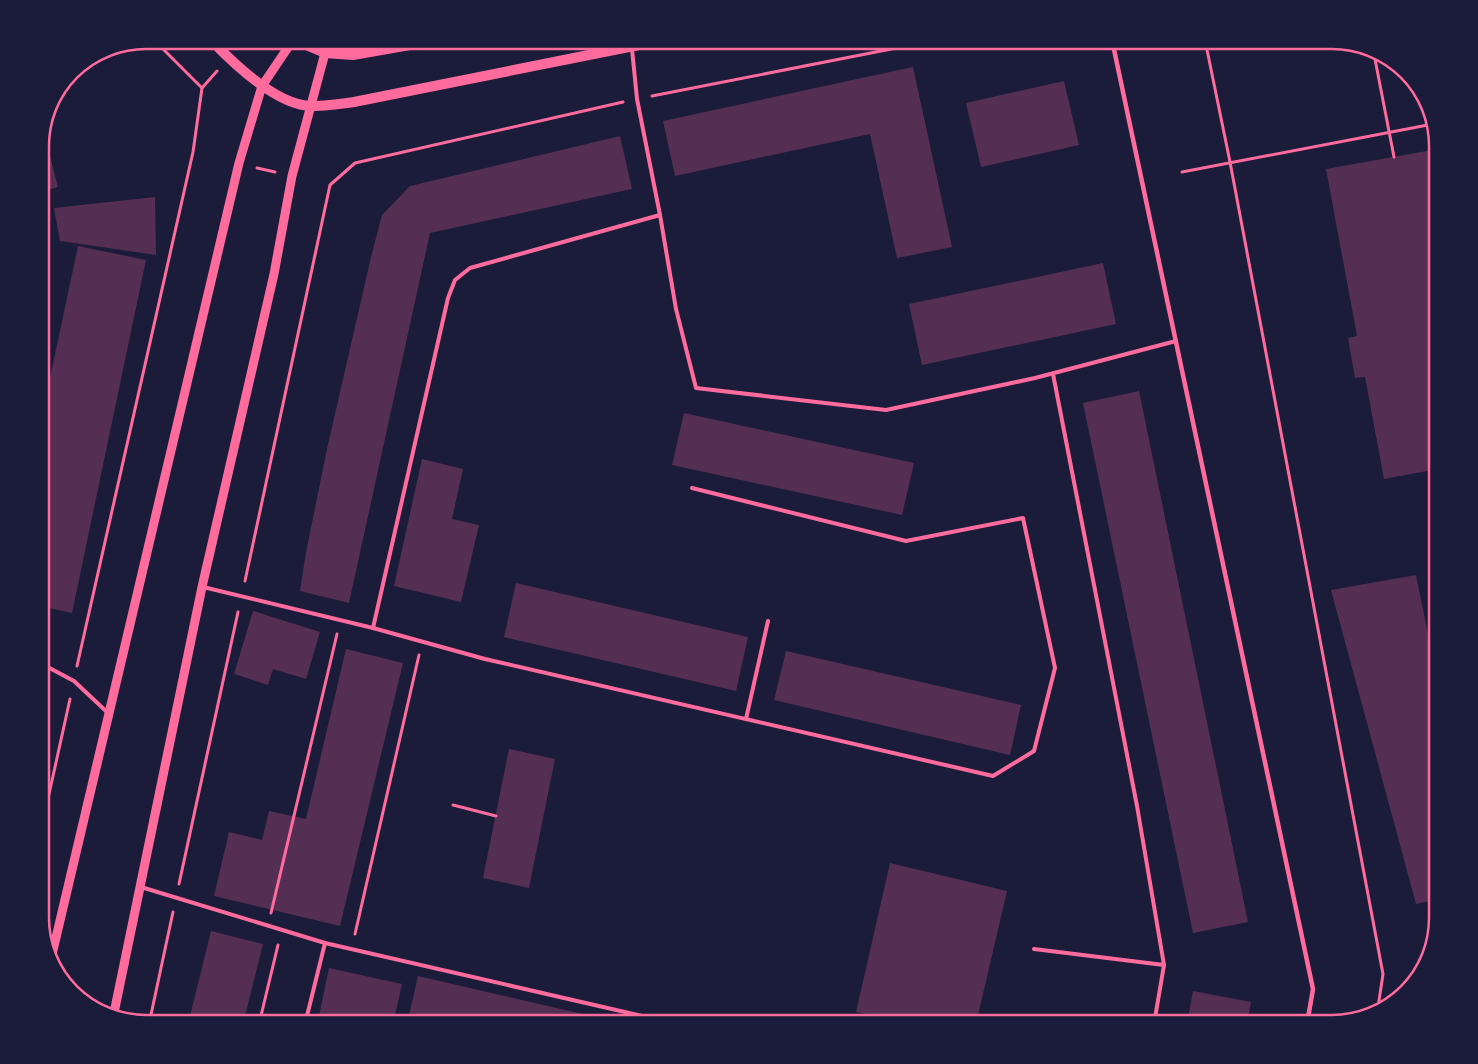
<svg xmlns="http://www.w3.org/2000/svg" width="1478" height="1064" viewBox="0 0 1478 1064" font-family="'Open Sans',sans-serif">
<rect width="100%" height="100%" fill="#1b1b3a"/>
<!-- building -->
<g fill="#542f53">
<polygon points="913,67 952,247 897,258 870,134 675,176 663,121"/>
<polygon points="1064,81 1079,145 981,167 966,103"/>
<polygon points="43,129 58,187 40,192 40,138"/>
<polygon points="620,136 632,189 430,233 349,603 300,591 306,552 327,449 371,257 382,215 410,186"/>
<polygon points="1438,149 1438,469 1384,479 1365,377 1355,378 1348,338 1357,336 1326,169"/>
<polygon points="155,197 156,255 60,241 54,208"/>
<polygon points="78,246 146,260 72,613 40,606 40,425"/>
<polygon points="1103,263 1116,324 922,365 909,304"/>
<polygon points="1139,391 1248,922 1193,933 1083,403"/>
<polygon points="684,413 914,463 902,515 672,465"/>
<polygon points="422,459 463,469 452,519 479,525 461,602 394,586"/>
<polygon points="1416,575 1438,683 1438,899 1416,904 1331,590"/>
<polygon points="1438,582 1438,617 1437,618 1429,584"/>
<polygon points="516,583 748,637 736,691 504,637"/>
<polygon points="253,611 320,632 306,679 273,669 268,685 234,674"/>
<polygon points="346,649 403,663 340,926 214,896 229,832 262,840 269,811 306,819"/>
<polygon points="786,651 1021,705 1010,755 774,700"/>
<polygon points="40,738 47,740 41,767 40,767"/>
<polygon points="509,749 555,759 529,888 483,878"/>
<polygon points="890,863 1007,891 976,1024 909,1024 856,1012"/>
<polygon points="211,931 263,944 243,1024 188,1024"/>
<polygon points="329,968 402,984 393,1024 356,1024 319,1016"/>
<polygon points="418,976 622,1023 621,1024 407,1024"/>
<polygon points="1193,991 1251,1002 1247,1024 1187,1024"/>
</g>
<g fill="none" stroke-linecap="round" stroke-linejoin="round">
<!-- path -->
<g stroke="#ff6b9d" stroke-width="3">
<polyline points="154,40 202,88"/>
<polyline points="1205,40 1230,162 1383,974 1377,1014"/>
<polyline points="1374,54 1394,157"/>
<polyline points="652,96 937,40"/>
<polyline points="257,168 275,172"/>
<polyline points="1182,172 1433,124"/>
<polyline points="245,581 330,185 355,163 623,102"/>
<polyline points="77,666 193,152 202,88 217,71"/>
<polyline points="453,805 496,816"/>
<polyline points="40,835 70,699"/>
<polyline points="179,884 238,612"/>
<polyline points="271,913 337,634"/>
<polyline points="355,934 419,655"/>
<polyline points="149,1024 173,912"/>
<polyline points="259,1024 278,945"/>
</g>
<!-- service -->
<g stroke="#ff6b9d" stroke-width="4">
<polyline points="632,49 637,99 660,215 676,309 696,388 886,410 1035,378 1176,341"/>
<polyline points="1053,374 1137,806 1164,965"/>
<polyline points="203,587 373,628 485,659 993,776 1034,751 1055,668 1023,518 906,541 692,488"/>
<polyline points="373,628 448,298 455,280 470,268 660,215"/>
<polyline points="40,663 74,681 108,713"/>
<polyline points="746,719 768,621"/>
<polyline points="141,887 325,943 677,1024"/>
<polyline points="1034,949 1164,965 1154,1024"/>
<polyline points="305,1024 325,943"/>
</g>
<!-- pedestrian -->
<polyline stroke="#ff6b9d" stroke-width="4.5" points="1112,40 1313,989 1307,1024"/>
<!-- tertiary -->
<g stroke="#ff6b9d" stroke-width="9">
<polyline points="50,963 239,163 262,86 293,40"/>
<polyline points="114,1013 202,587 274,274 292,176 325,53"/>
</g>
<!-- secondary -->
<g stroke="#ff6b9d" stroke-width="10">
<path d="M211 40C234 64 277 106 312 106 326 106 340 104 354 102L664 40"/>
<polyline points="294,40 325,53 353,55 438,40"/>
</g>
</g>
<!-- crop -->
<path d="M0 0H1478V1064H0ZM146 49H1332A97 97 0 0 1 1429 146V918A97 97 0 0 1 1332 1015H146A97 97 0 0 1 49 918V146A97 97 0 0 1 146 49Z" fill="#1b1b3a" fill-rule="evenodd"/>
<path fill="none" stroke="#ff6b9d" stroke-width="2.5" d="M146 49H1332A97 97 0 0 1 1429 146V918A97 97 0 0 1 1332 1015H146A97 97 0 0 1 49 918V146A97 97 0 0 1 146 49Z"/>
</svg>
